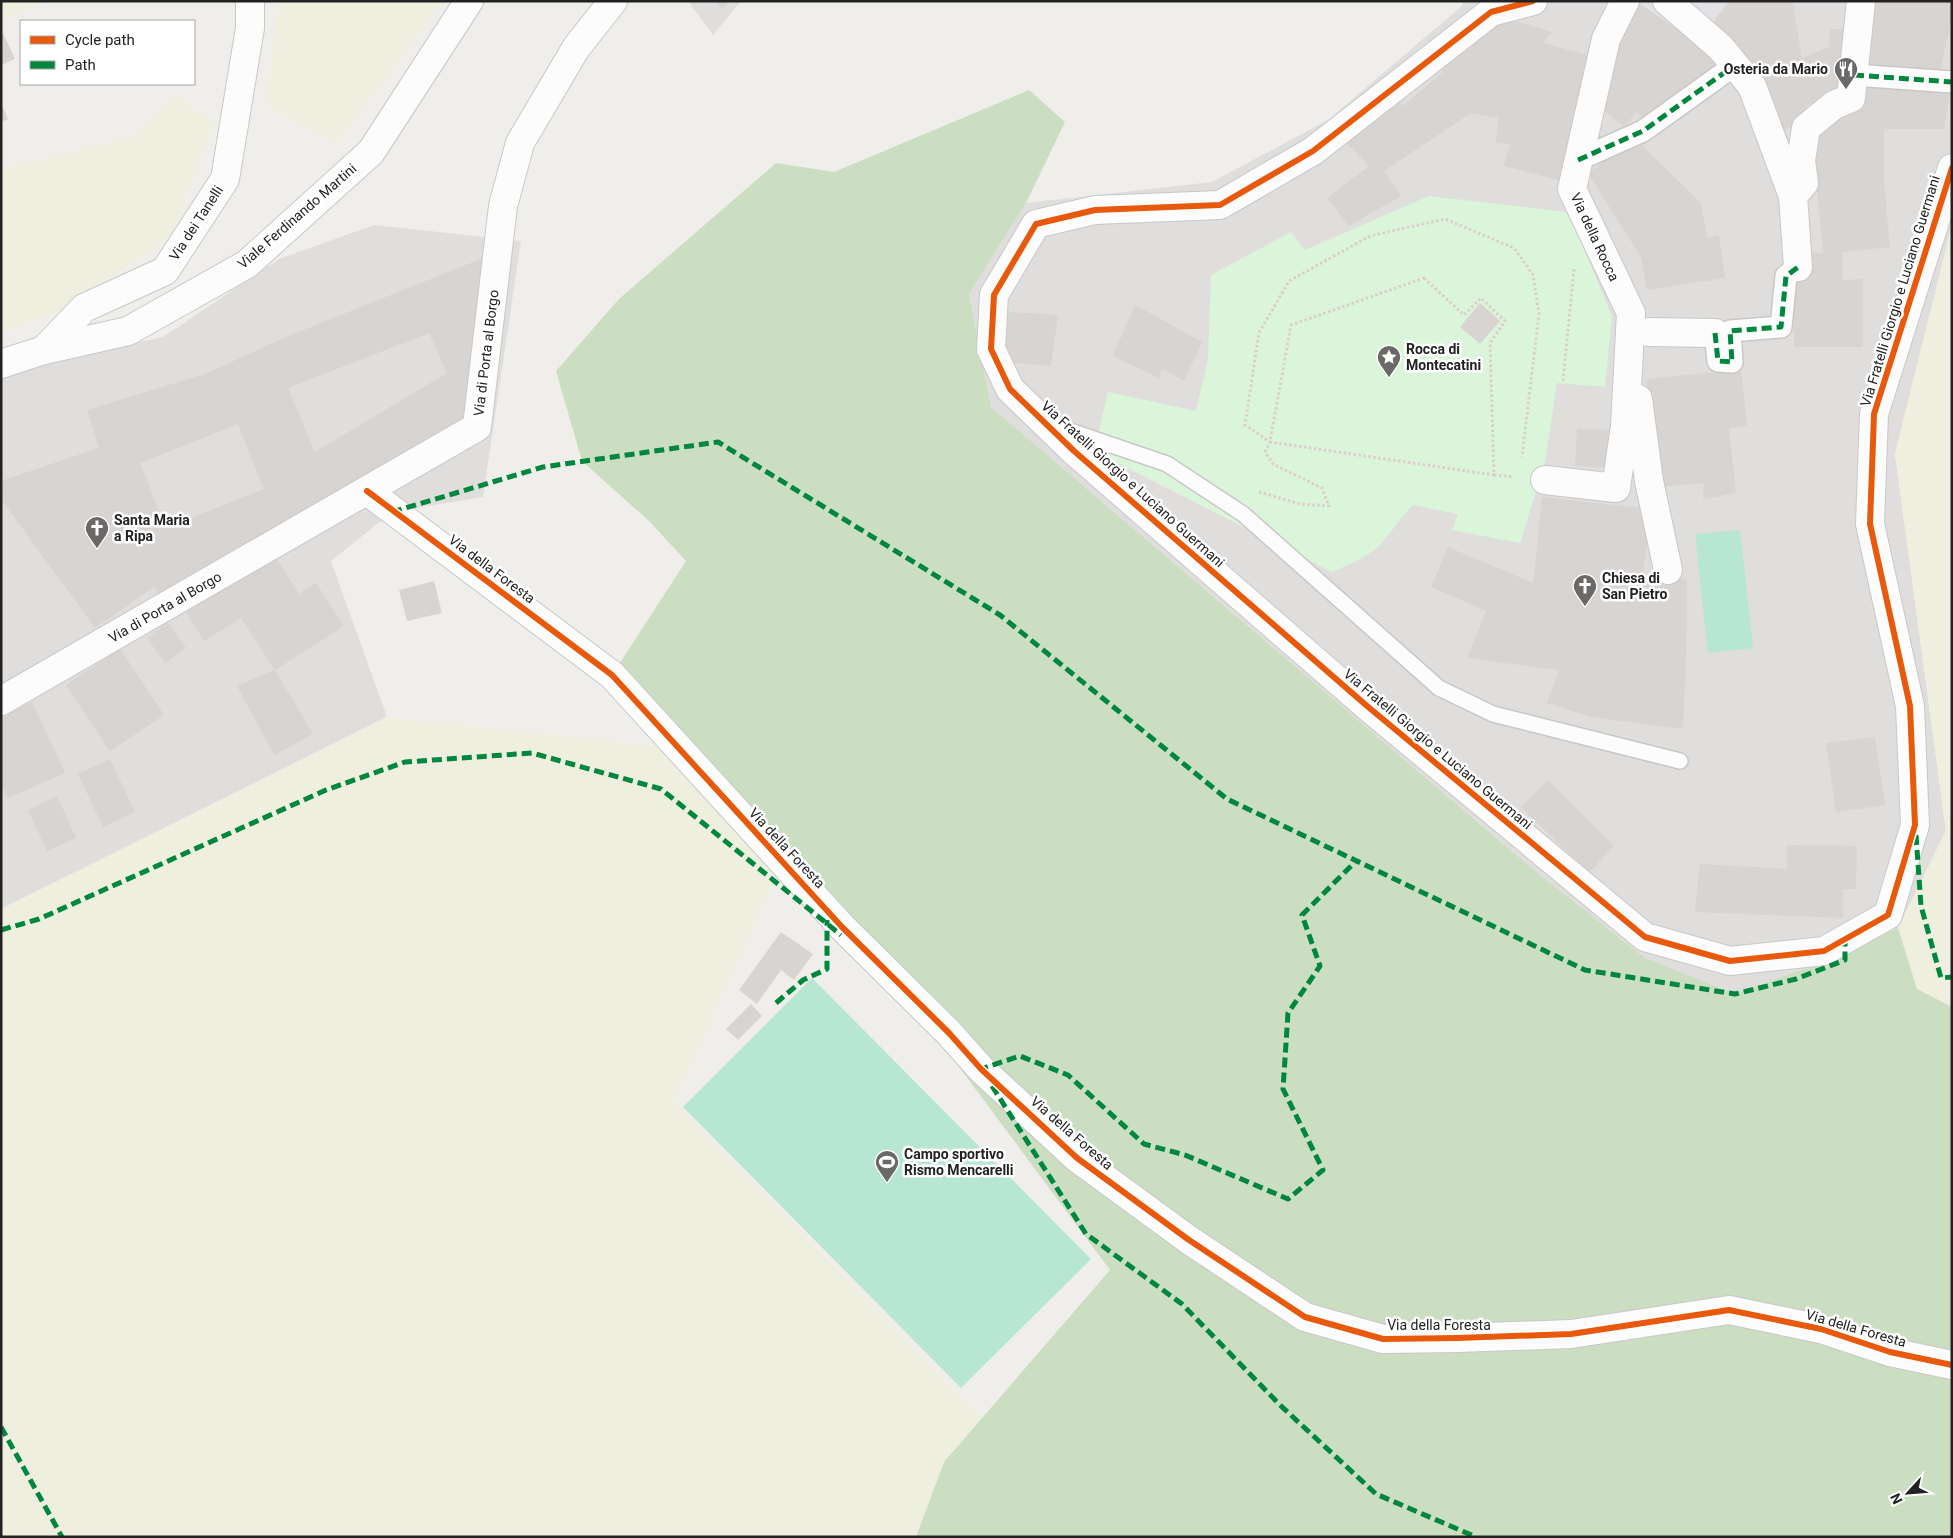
<svg xmlns="http://www.w3.org/2000/svg" width="1953" height="1538" viewBox="0 0 1953 1538" font-family="Roboto,sans-serif">
<rect width="100%" height="100%" fill="#f0eeeb"/>
<!-- residential -->
<g fill="#dfdedc">
<polygon points="688,1 741,1 713,35"/>
<polygon points="1462,1 1952,1 1952,225 1895,454 1946,831 1898,928 1814,965 1735,994 1645,958 1530,867 991,407 969,294 1026,203 1212,182 1328,120 1463,5"/>
<polygon points="374,225 521,241 483,497 392,512 331,561 387,717 1,909 1,376 22,367 163,337 279,259"/>
</g>
<!-- farmland -->
<g fill="#efefdf">
<polygon points="1,1 46,1 1,19"/>
<polygon points="279,1 443,1 337,142 266,105"/>
<polygon points="176,94 213,124 172,234 73,306 1,332 1,169 136,136"/>
<polygon points="1952,225 1952,1007 1917,989 1898,928 1946,831 1895,454"/>
<polygon points="387,717 677,748 777,874 673,1102 981,1418 944,1462 916,1537 1,1537 1,909"/>
</g>
<!-- forest -->
<polygon fill="#cbdec1" points="1029,90 1065,122 1026,203 969,294 991,407 1530,867 1645,958 1735,994 1814,965 1898,928 1917,989 1952,1007 1952,1537 916,1537 944,1462 1110,1270 890,974 612,675 686,561 649,521 582,461 556,371 619,299 776,163 834,172"/>
<!-- park -->
<path fill="#daf5da" d="M1429 196 1566 212 1577 232 1612 316 1605 387 1557 383 1545 462 1520 543 1452 530 1458 514 1413 505C1402 516 1395 527 1385 539 1372 556 1350 564 1332 572L1094 451 1108 392 1196 411 1208 359 1211 275 1291 232 1305 250Z"/>
<!-- pitch -->
<g fill="#b7e6d2">
<polygon points="1740,530 1753,648 1708,653 1695,534"/>
<polygon points="812,978 1091,1259 961,1388 683,1107"/>
</g>
<!-- plaza -->
<polygon fill="#e2e1e5" points="1636,1 1729,1 1713,23 1691,39"/>
<!-- building -->
<g fill="#d7d4d2" fill-rule="evenodd">
<polygon points="716,1 730,1 722,9"/>
<polygon points="1729,1 1792,1 1802,58 1829,47 1830,29 1851,29 1844,94 1807,105 1808,117 1781,132 1757,80 1713,23"/>
<polygon points="1868,1 1952,1 1952,18 1939,75 1861,71"/>
<polygon points="1640,4 1691,39 1717,63 1649,124 1637,112 1624,126 1599,107 1608,59"/>
<polygon points="1497,16 1552,32 1543,43 1596,57 1566,182 1504,166 1510,144 1496,143 1498,118 1471,113 1384,171 1401,196 1349,226 1327,198 1369,166 1341,138 1391,96 1403,106 1443,72 1436,63"/>
<polygon points="3,33 15,59 1,65 1,34"/>
<polygon points="1860,82 1952,83 1944,129 1884,129 1884,181 1890,247 1842,252 1843,280 1863,279 1863,347 1794,347 1794,278 1805,280 1805,252 1823,253 1817,187 1809,147"/>
<polygon points="1,103 8,119 1,122"/>
<polygon points="1635,139 1701,203 1707,238 1719,235 1725,278 1647,290 1641,257 1588,173"/>
<path d="M488 256 475 416 162 600 154 587 95 628 1 499V481L99 448 87 410 205 374 286 337ZM429 333 447 373 315 452 288 388ZM238 424 264 489 166 528 140 463Z"/>
<polygon points="1480,303 1500,321 1480,344 1460,327"/>
<polygon points="1135,305 1202,342 1184,381 1162,368 1159,378 1113,356"/>
<polygon points="1005,312 1058,315 1051,366 1007,362"/>
<polygon points="1741,370 1747,425 1729,429 1736,493 1703,499 1704,483 1657,487 1659,452 1646,379"/>
<polygon points="1577,429 1611,430 1609,468 1575,466"/>
<polygon points="1542,497 1651,509 1642,582 1687,579 1687,632 1683,729 1591,717 1547,703 1559,670 1467,658 1486,611 1431,587 1448,547 1533,583"/>
<polygon points="275,556 299,594 316,583 344,626 275,670 241,618 204,641 186,612"/>
<polygon points="434,581 442,613 407,621 399,590"/>
<polygon points="168,623 186,648 165,663 147,638"/>
<polygon points="120,649 164,715 110,751 66,685"/>
<polygon points="275,670 313,734 274,755 237,686"/>
<polygon points="32,702 65,773 8,798 3,788 1,789 1,716"/>
<polygon points="1875,737 1885,805 1836,812 1826,743"/>
<polygon points="110,759 135,812 103,827 78,774"/>
<polygon points="1548,780 1614,846 1589,873 1521,807"/>
<polygon points="57,796 76,838 47,851 28,810"/>
<polygon points="1787,845 1857,846 1856,889 1843,889 1843,918 1695,912 1700,864 1787,869"/>
<polygon points="781,932 813,954 794,980 781,970 757,1004 739,990"/>
<polygon points="751,1004 762,1016 738,1040 726,1029"/>
</g>
<g fill="none" stroke-linecap="round" stroke-linejoin="round">
<!-- service casing -->
<g stroke="#c9c8c7" stroke-width="18">
<polyline id="service" points="1056,426 1167,464 1243,514 1439,688 1493,714 1680,761"/>
</g>
<!-- pedestrian casing -->
<g stroke="#c9c8c7" stroke-width="24">
<g id="pedestrian">
<polyline points="1854,75 1952,82"/>
<polyline points="1578,160 1643,131 1735,65"/>
<polyline points="1715,333 1718,361 1732,362 1730,331 1781,327 1786,276 1798,267"/>
</g>
</g>
<!-- minor casing -->
<g stroke="#c9c8c7" stroke-width="30">
<g id="minor">
<polyline points="1533,1 1491,12 1313,151 1220,205 1095,210 1036,224 994,295 991,349 1010,389 1074,451 1367,706 1645,937 1730,961 1824,951 1888,915 1915,825 1910,706 1870,524 1874,414 1952,168"/>
<polyline points="1667,1 1721,48 1752,86 1793,196 1798,267"/>
<polyline points="1793,196 1804,183 1801,161 1806,128 1834,105 1851,98 1861,1"/>
<polyline points="1648,332 1715,333"/>
<polyline points="44,350 84,308 165,271 225,179 250,28 250,1"/>
<polyline points="1638,399 1649,481 1668,570"/>
<polyline points="1545,480 1616,488 1625,426 1631,313 1572,189 1606,39 1625,1"/>
<polyline points="367,491 612,675 842,927 949,1033 981,1069 1077,1158 1189,1240 1305,1317 1383,1339 1458,1338 1571,1334 1729,1310 1821,1329 1890,1352 1952,1365"/>
<polyline points="1,701 477,427 503,206 520,143 576,48 613,1"/>
</g>
</g>
<!-- tertiary casing -->
<g stroke="#c9c8c7" stroke-width="30">
<polyline id="tertiary" points="1,364 44,350 128,331 247,264 371,152 469,1"/>
</g>
<!-- path -->
<g stroke="#dccecd" stroke-width="3" stroke-dasharray="2.5 2.5" stroke-linecap="butt">
<polygon points="1424,278 1464,315 1481,298 1505,321 1490,343 1494,475 1270,442 1291,325"/>
<polyline points="1563,381 1574,269"/>
<polyline points="1494,475 1514,477"/>
<polyline points="1259,492 1300,504 1329,506 1322,488 1273,464 1265,452 1270,442 1245,425 1259,333 1289,281 1370,236 1445,219 1514,248 1533,275 1539,314 1522,457"/>
</g>
<!-- service -->
<use href="#service" stroke="#fdfcfc" stroke-width="15"/>
<!-- pedestrian -->
<use href="#pedestrian" stroke="#fdfcfc" stroke-width="21"/>
<!-- minor -->
<use href="#minor" stroke="#fdfcfc" stroke-width="28"/>
<!-- tertiary -->
<use href="#tertiary" stroke="#fdfcfc" stroke-width="28"/>
<!-- quiet -->
<g stroke="#00873e" stroke-width="5" stroke-dasharray="10 5" stroke-linecap="butt">
<polyline points="1854,75 1952,82"/>
<polyline points="1578,160 1643,131 1735,65"/>
<polyline points="1715,333 1718,361 1732,362 1730,331 1781,327 1786,276 1798,267"/>
<polyline points="392,512 543,467 718,442 1000,615 1227,799 1585,970 1735,994 1796,979 1845,960 1845,939"/>
<polyline points="1916,835 1921,906 1941,978 1952,977"/>
<polyline points="1,930 39,919 326,790 405,762 532,753 661,789 841,935"/>
<polyline points="776,1003 803,980 827,969 827,920"/>
<polyline points="983,1071 981,1069 1020,1056 1068,1075 1144,1144 1185,1155 1288,1199 1323,1170 1283,1089 1288,1013 1320,966 1302,915 1355,862"/>
<polyline points="992,1086 1086,1234 1182,1304 1280,1405 1376,1494 1476,1537"/>
<polyline points="1,1427 62,1537"/>
</g>
<!-- cycleway casing -->
<g stroke="#fff" stroke-width="9">
<g id="cycleway">
<polyline points="1533,1 1491,12 1313,151 1220,205 1095,210 1036,224 994,295 991,349 1010,389 1074,451 1367,706 1645,937 1730,961 1824,951 1888,915 1915,825 1910,706 1870,524 1874,414 1952,168"/>
<polyline points="367,491 612,675 842,927 949,1033 981,1069 1077,1158 1189,1240 1305,1317 1383,1339 1458,1338 1571,1334 1729,1310 1821,1329 1890,1352 1952,1365"/>
</g>
</g>
<!-- cycleway -->
<use href="#cycleway" stroke="#e8590c" stroke-width="6"/>
</g>
<!-- icons -->
<defs>
<g id="restaurant-pin" transform="scale(1.25)"><path d="M0 17L-7.5 6A9.5 9.5 0 1 1 7.5 6Z" fill="#6a6968" stroke="#fff"/><path d="M-5-6h1v4h1v-4h1v4h1v-4h1v5L-1.5 .5V6h-2V.5L-5-1ZM5-6V6H3V1.5H1.5Q1.5-4 5-6Z" fill="#fff"/></g>
<g id="sight-pin" transform="scale(1.25)"><path d="M0 17L-7.5 6A9.5 9.5 0 1 1 7.5 6Z" fill="#6a6968" stroke="#fff"/><path d="M0-6L1.8-2.2L6-1.7L2.9 1.2L3.7 5.4L0 3.3L-3.7 5.4L-2.9 1.2L-6-1.7L-1.8-2.2Z" fill="#fff"/></g>
<g id="church-pin" transform="scale(1.25)"><path d="M0 17L-7.5 6A9.5 9.5 0 1 1 7.5 6Z" fill="#6a6968" stroke="#fff"/><path d="M-1.2-6h2.4v3.5h3.3v2.4h-3.3V6h-2.4V-.1h-3.3v-2.4h3.3Z" fill="#fff"/></g>
<g id="stadium-pin" transform="scale(1.25)"><path d="M0 17L-7.5 6A9.5 9.5 0 1 1 7.5 6Z" fill="#6a6968" stroke="#fff"/><path d="M0-5a6.5 5 0 1 0 0 10a6.5 5 0 1 0 0-10ZM-3.5-1.8h7v3.6h-7Z" fill="#fff"/></g>
</defs>
<g fill-rule="evenodd">
<use href="#restaurant-pin" x="1846" y="69"/>
<use href="#sight-pin" x="1389" y="357"/>
<use href="#church-pin" x="97" y="528"/>
<use href="#church-pin" x="1585" y="586"/>
<use href="#stadium-pin" x="887" y="1162"/>
</g>
<g text-anchor="middle" stroke-width="5" stroke-linejoin="round" paint-order="stroke">
<!-- poi labels -->
<g font-size="14" font-weight="bold" fill="#222" stroke="#fff" text-anchor="start">
<text x="1828" y="74" text-anchor="end">Osteria da Mario</text>
<text x="1406" y="354">Rocca di<tspan x="1406" dy="16">Montecatini</tspan></text>
<text x="114" y="525">Santa Maria<tspan x="114" dy="16">a Ripa</tspan></text>
<text x="1602" y="583">Chiesa di<tspan x="1602" dy="16">San Pietro</tspan></text>
<text x="904" y="1159">Campo sportivo<tspan x="904" dy="16">Rismo Mencarelli</tspan></text>
</g>
<!-- street labels -->
<g font-size="14" fill="#222" stroke="#fff">
<text transform="translate(297 216) rotate(-41)" y="5">Viale Ferdinando Martini</text>
<text transform="translate(196 223) rotate(-57)" y="5">Via dei Tanelli</text>
<text transform="translate(1595 237) rotate(65)" y="5">Via della Rocca</text>
<text transform="translate(1900 291) rotate(-73)" y="5">Via Fratelli Giorgio e Luciano Guermani</text>
<text transform="translate(486 353) rotate(-83)" y="5">Via di Porta al Borgo</text>
<text transform="translate(1133 484) rotate(42)" y="5">Via Fratelli Giorgio e Luciano Guermani</text>
<text transform="translate(492 569) rotate(37)" y="5">Via della Foresta</text>
<text transform="translate(165 607) rotate(-30)" y="5">Via di Porta al Borgo</text>
<text transform="translate(1438 749) rotate(40)" y="5">Via Fratelli Giorgio e Luciano Guermani</text>
<text transform="translate(787 848) rotate(47)" y="5">Via della Foresta</text>
<text transform="translate(1072 1133) rotate(41)" y="5">Via della Foresta</text>
<text x="1439" y="1330">Via della Foresta</text>
<text transform="translate(1856 1328) rotate(16)" y="5">Via della Foresta</text>
</g>
</g>
<!-- border -->
<rect width="1953" height="1538" fill="none" stroke="#222222" stroke-width="5"/>
<!-- legend -->
<rect x="20" y="20" width="175" height="65" fill="#ffffff" stroke="#a7a7a7"/>
<rect x="30" y="36" width="25" height="8" fill="#e8590c" stroke="#a7a7a7"/>
<text x="65" y="45" font-size="15" fill="#222222">Cycle path</text>
<rect x="30" y="61" width="25" height="8" fill="#00873e" stroke="#a7a7a7"/>
<text x="65" y="70" font-size="15" fill="#222222">Path</text>
<!-- north arrow -->
<g transform="translate(1908 1493) rotate(244)" stroke="#ffffff" stroke-width="4" paint-order="stroke">
<path d="M0-4L9 19L0 12L-9 19Z" fill="#222222"/>
<text y="-8" font-size="14" font-weight="bold" text-anchor="middle" fill="#222222">N</text>
</g>
</svg>
